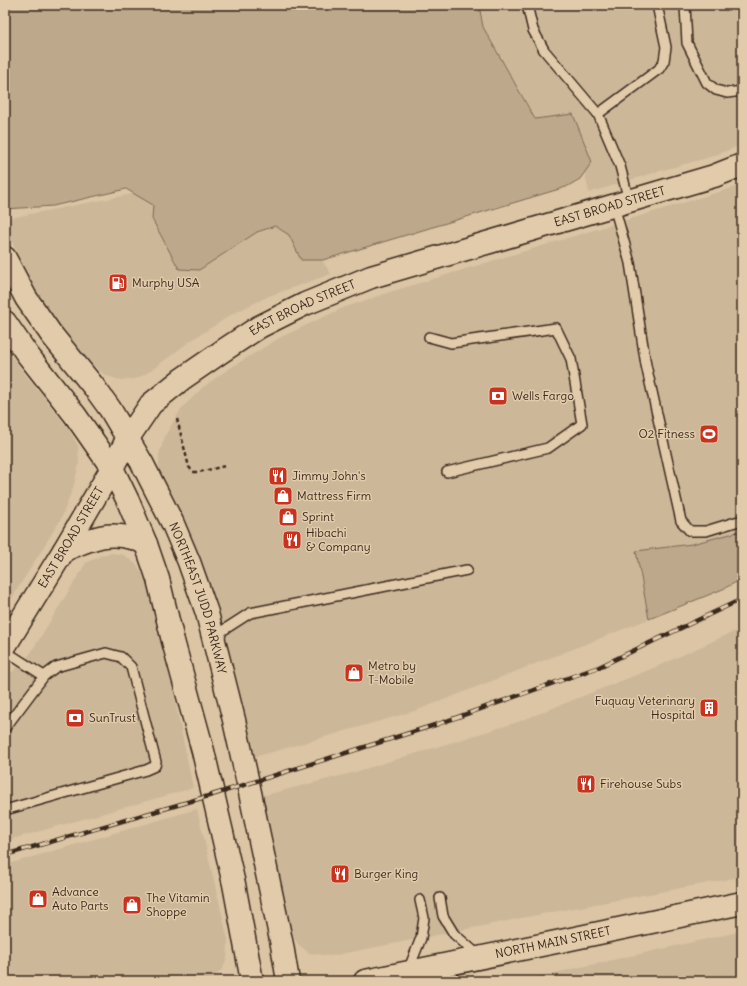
<svg xmlns="http://www.w3.org/2000/svg" width="747" height="986" viewBox="0 0 747 986" font-family="Delius,sans-serif">
<rect width="100%" height="100%" fill="#dbc5a5"/>
<filter id="ink" filterUnits="userSpaceOnUse"><feTurbulence type="fractalNoise" baseFrequency=".025" numOctaves="2"/><feDisplacementMap in="SourceGraphic" scale="8" xChannelSelector="R" yChannelSelector="G"/><feConvolveMatrix kernelMatrix="1 2 1 2 8 2 1 2 1" color-interpolation-filters="sRGB"/></filter>
<g filter="url(#ink)">
<!-- built -->
<g fill="#ccb799">
<polygon points="479,5 742,5 742,145 707,158 656,172 589,193 573,115 536,119 483,27"/>
<polygon points="742,185 742,573 649,619 418,710 255,757 229,660 159,468 159,454 166,434 181,409 203,387 230,368 281,337 343,308 390,292"/>
<polygon points="153,190 291,213 331,274 269,296 234,313 189,342 149,372 136,379 119,380 105,375 90,363 60,326 33,286 9,236 5,227 5,219"/>
<polygon points="5,347 22,370 69,429 78,446 79,464 74,485 61,519 5,609"/>
<polygon points="112,553 124,555 137,565 147,582 156,607 193,788 5,841 5,680 9,675 30,654 86,563 100,556"/>
<polygon points="742,628 742,876 729,879 537,915 331,956 309,953 298,944 289,930 262,796 355,772 518,722 656,667"/>
<polygon points="197,809 228,940 227,958 223,968 211,981 5,981 5,865"/>
<polygon points="742,931 742,981 519,981"/>
</g>
<!-- green -->
<g fill="#bea88c" stroke="#7c6955">
<polygon points="5,5 479,5 483,27 535,119 573,114 592,162 580,179 566,187 323,260 301,260 289,235 275,226 257,232 199,270 179,269 152,219 153,205 126,189 53,206 5,209"/>
<polygon points="742,531 742,579 723,589 649,619 636,551 692,544"/>
</g>
<g fill="none" stroke-linecap="round" stroke-linejoin="round">
<!-- lane casing -->
<g stroke="#3b2a1e" stroke-width="12">
<g id="lane">
<polyline points="527,5 533,30 544,50 598,114 620,166 629,201"/>
<polyline points="685,5 687,43 707,83 716,90 727,93 742,91"/>
<polyline points="598,114 659,69 664,61 666,47 657,5"/>
<polyline points="614,206 630,263 646,365 681,521 690,531 706,531 742,520"/>
<polyline points="429,337 451,343 556,328 571,359 582,424 548,448 447,472"/>
<polyline points="218,642 222,631 250,613 467,570"/>
<polyline points="5,651 44,676"/>
<polyline points="5,728 44,676 56,667 106,653 121,657 131,667 156,762 155,766 146,770 5,810"/>
<polyline points="440,898 443,916 454,934 478,955"/>
<polyline points="408,971 421,938 424,918 420,900"/>
</g>
</g>
<!-- secondary casing -->
<g stroke="#3b2a1e" stroke-width="25">
<g id="secondary">
<path id="s1" d="M5 646 64 550 112 468 128 438 151 404 182 379 224 350 259 327 305 304 371 277 714 176 742 165"/>
</g>
</g>
<!-- highway casing -->
<g stroke="#3b2a1e" stroke-width="25">
<g id="highway">
<path id="s2" d="M5 258 26 298 51 334 94 387 110 409 142 463 173 524 189 562 207 613 234 720 248 783 282 945 288 981"/>
<polyline points="5,322 27,354 75,415 112,468 128,501 146,544 158,579 173,641 203,751 234,884 252,981"/>
<path d="M64 550C89 540 104 531 132 538 137 539 142 542 146 544"/>
<path id="s3" d="M365 981 561 941 742 903"/>
</g>
</g>
<!-- path -->
<polyline stroke="#3b2a1e" stroke-width="2.5" stroke-dasharray="4 3" stroke-linecap="butt" points="177,419 189,467 193,472 199,472 225,466"/>
<!-- lane -->
<use href="#lane" stroke="#e2cbab" stroke-width="9"/>
<!-- secondary -->
<use href="#secondary" stroke="#e2cbab" stroke-width="22"/>
<!-- highway -->
<use href="#highway" stroke="#e2cbab" stroke-width="22"/>
<!-- rail casing -->
<g stroke="#3b2a1e" stroke-width="4.5">
<polyline id="rail" points="5,855 212,795 438,724 599,667 742,599"/>
</g>
<!-- rail -->
<use href="#rail" stroke="#e2cbab" stroke-width="3" stroke-dasharray="9" stroke-linecap="butt"/>
</g>
</g>
<!-- icons -->
<defs>
<g id="fuel-square" transform="scale(1)"><rect x="-9" y="-9" width="18" height="18" rx="4" fill="#c8321e" stroke="#e2cbab"/><path d="M-5.5-6h7V0h2V4h1.3V-2.5L3-4.5l.8-.8L6-3V5H2.5V1h-1V6h-7ZM-4.2-4.7v3.2H.2V-4.7Z" fill="#fff"/></g>
<g id="bank-square" transform="scale(1)"><rect x="-9" y="-9" width="18" height="18" rx="4" fill="#c8321e" stroke="#e2cbab"/><path d="M-6-4H6V4H-6ZM0-2.3a2.3 2.3 0 1 0 0 4.6a2.3 2.3 0 1 0 0-4.6Z" fill="#fff"/></g>
<g id="stadium-square" transform="scale(1)"><rect x="-9" y="-9" width="18" height="18" rx="4" fill="#c8321e" stroke="#e2cbab"/><path d="M0-5a6.5 5 0 1 0 0 10a6.5 5 0 1 0 0-10ZM-3.5-1.8h7v3.6h-7Z" fill="#fff"/></g>
<g id="restaurant-square" transform="scale(1)"><rect x="-9" y="-9" width="18" height="18" rx="4" fill="#c8321e" stroke="#e2cbab"/><path d="M-5-6h1v4h1v-4h1v4h1v-4h1v5L-1.5 .5V6h-2V.5L-5-1ZM5-6V6H3V1.5H1.5Q1.5-4 5-6Z" fill="#fff"/></g>
<g id="shop-square" transform="scale(1)"><rect x="-9" y="-9" width="18" height="18" rx="4" fill="#c8321e" stroke="#e2cbab"/><path d="M-5-2.5h2.3a2.7 3.5 0 0 1 5.4 0H5L5.5 6h-11ZM-1.5-2.5h3a1.5 2.3 0 0 0-3 0Z" fill="#fff"/></g>
<g id="building-square" transform="scale(1)"><rect x="-9" y="-9" width="18" height="18" rx="4" fill="#c8321e" stroke="#e2cbab"/><path d="M-4-6H4V6H1V3H-1V6H-4ZM-2.5-4.3h1.7v1.8h-1.7ZM.8-4.3h1.7v1.8H.8ZM-2.5-1h1.7V.8h-1.7ZM.8-1h1.7V.8H.8Z" fill="#fff"/></g>
</defs>
<g fill-rule="evenodd">
<use href="#fuel-square" x="118" y="283"/>
<use href="#bank-square" x="498" y="396"/>
<use href="#stadium-square" x="709" y="434"/>
<use href="#restaurant-square" x="278" y="476"/>
<use href="#shop-square" x="283" y="496"/>
<use href="#shop-square" x="288" y="517"/>
<use href="#restaurant-square" x="292" y="540"/>
<use href="#shop-square" x="354" y="673"/>
<use href="#building-square" x="709" y="708"/>
<use href="#bank-square" x="75" y="718"/>
<use href="#restaurant-square" x="586" y="784"/>
<use href="#restaurant-square" x="340" y="874"/>
<use href="#shop-square" x="38" y="899"/>
<use href="#shop-square" x="132" y="905"/>
</g>
<g text-anchor="middle" stroke-width="3" stroke-linejoin="round" paint-order="stroke">
<!-- street labels -->
<g font-size="12" fill="#3b2a1e" stroke="#e2cbab">
<text dy="4" stroke="none"><textPath href="#s1" startOffset="787">EAST BROAD STREET</textPath></text>
<text dy="4" stroke="none"><textPath href="#s1" startOffset="463">EAST BROAD STREET</textPath></text>
<text dy="4" stroke="none"><textPath href="#s1" startOffset="127">EAST BROAD STREET</textPath></text>
<text dy="4" stroke="none"><textPath href="#s2" startOffset="394">NORTHEAST JUDD PARKWAY</textPath></text>
<text dy="4" stroke="none"><textPath href="#s3" startOffset="192">NORTH MAIN STREET</textPath></text>
</g>
<!-- poi labels -->
<g font-size="12" fill="#3b2a1e" stroke="#e2cbab" text-anchor="start">
<text x="132" y="287">Murphy USA</text>
<text x="512" y="400">Wells Fargo</text>
<text x="695" y="438" text-anchor="end">O2 Fitness</text>
<text x="292" y="480">Jimmy John's</text>
<text x="297" y="500">Mattress Firm</text>
<text x="302" y="521">Sprint</text>
<text x="306" y="537">Hibachi<tspan x="306" dy="14">&amp; Company</tspan></text>
<text x="368" y="670">Metro by<tspan x="368" dy="14">T-Mobile</tspan></text>
<text x="695" y="705" text-anchor="end">Fuquay Veterinary<tspan x="695" dy="14">Hospital</tspan></text>
<text x="89" y="722">SunTrust</text>
<text x="600" y="788">Firehouse Subs</text>
<text x="354" y="878">Burger King</text>
<text x="52" y="896">Advance<tspan x="52" dy="14">Auto Parts</tspan></text>
<text x="146" y="902">The Vitamin<tspan x="146" dy="14">Shoppe</tspan></text>
</g>
</g>
<!-- margin -->
<rect width="747" height="986" fill="none" stroke="#e2cbab" stroke-width="20"/>
<rect x="10" y="10" width="727" height="966" fill="none" stroke="#3b2a1e" stroke-width="1.5" filter="url(#ink)"/>
</svg>
